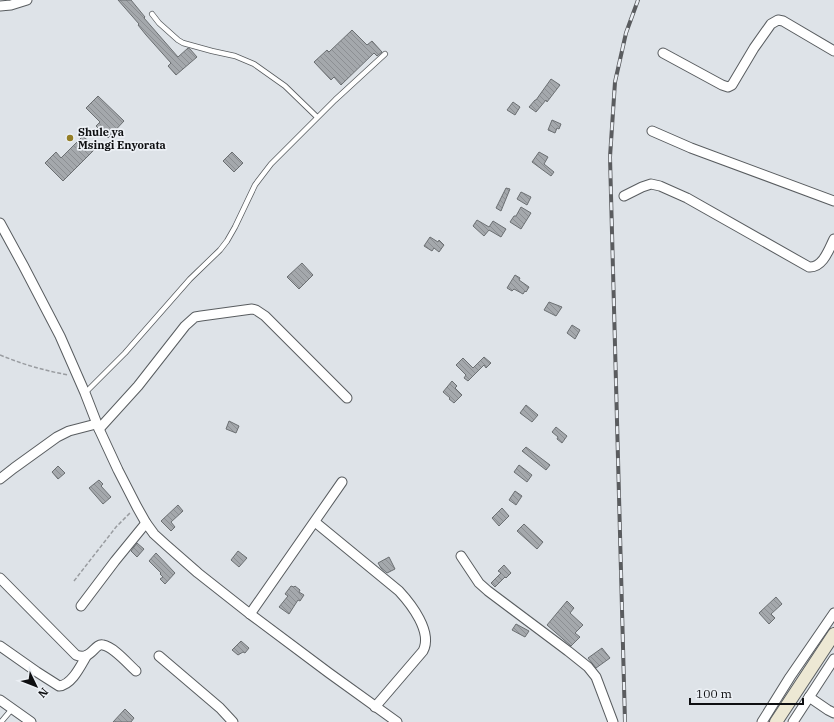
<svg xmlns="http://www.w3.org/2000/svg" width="834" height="722" viewBox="0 0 834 722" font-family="'IBM Plex Serif',serif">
<defs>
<pattern id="building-back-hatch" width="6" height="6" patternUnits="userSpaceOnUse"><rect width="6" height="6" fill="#a4a8ac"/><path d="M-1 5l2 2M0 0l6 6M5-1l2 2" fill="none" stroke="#8c8f93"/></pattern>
</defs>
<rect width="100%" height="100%" fill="#dee3e8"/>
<!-- building -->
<g fill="url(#building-back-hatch)" stroke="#6b6f72">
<polygon points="118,0 131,0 145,17 144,18 178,57 188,48 190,49 197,57 176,75 168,66 171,63 146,35 138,25 139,24"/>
<polygon points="352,30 367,45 372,41 382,52 377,56 374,53 341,85 334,77 331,80 314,62 327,50 329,52"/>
<polygon points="551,79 560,85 547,102 546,100 536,112 529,107 535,100 536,100"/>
<polygon points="98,96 124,121 108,138 96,126 100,122 86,108"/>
<polygon points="513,102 520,107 515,115 507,110"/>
<polygon points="552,120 561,124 559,129 557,128 555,133 548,130"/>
<polygon points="83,136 96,148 63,181 45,163 56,152 61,158"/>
<polygon points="232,152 243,163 234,172 223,161"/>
<polygon points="539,152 548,157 544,164 554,172 551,176 532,162"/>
<polygon points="506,188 510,189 501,211 496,208"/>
<polygon points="521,192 531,197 527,205 517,199"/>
<polygon points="521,207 531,213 521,229 510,222 514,216 516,216"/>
<polygon points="477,220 489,227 493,221 506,229 501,237 489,230 484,236 473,226"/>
<polygon points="430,237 438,242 439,240 444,245 439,252 434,248 432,251 424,246"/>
<polygon points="302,263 313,275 299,289 287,277"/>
<polygon points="515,275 520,278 519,280 529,287 526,292 525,291 523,294 514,289 512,291 507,288"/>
<polygon points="549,302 562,307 556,316 544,310"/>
<polygon points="572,325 580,330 575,339 567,333"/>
<polygon points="484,357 491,363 486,368 484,365 468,381 464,378 466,375 456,365 463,358 473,368"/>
<polygon points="452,381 457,386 455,388 462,395 454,403 449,399 450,398 443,392"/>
<polygon points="526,405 538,415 532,422 520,413"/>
<polygon points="229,421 239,426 236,433 226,429"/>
<polygon points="556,427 567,436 562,443 557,439 558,437 552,432"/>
<polygon points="526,447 550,465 546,470 522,451"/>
<polygon points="519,465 532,475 527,482 514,472"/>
<polygon points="58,466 65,473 58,479 52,472"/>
<polygon points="99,480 103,484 101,486 111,497 103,504 89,488"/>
<polygon points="515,491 522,496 516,505 509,500"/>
<polygon points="178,505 183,511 171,522 175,527 171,531 161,521"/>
<polygon points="502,508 509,516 499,526 492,518"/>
<polygon points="524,524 543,542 537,549 517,531"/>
<polygon points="137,543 144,549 137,557 131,551"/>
<polygon points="238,551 247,558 239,567 231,560"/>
<polygon points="156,553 175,573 165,584 160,579 163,577 160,574 161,573 149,561"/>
<polygon points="389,557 395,569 387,573 381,568 378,563"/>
<polygon points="504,565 511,573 506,578 505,577 495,587 491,583 501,573 498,571"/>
<polygon points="291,586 294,587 295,586 300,590 299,592 304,595 300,601 298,600 289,614 279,607 288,596 285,594"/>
<polygon points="776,597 782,604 771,614 775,618 769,624 759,613"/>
<polygon points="567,601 574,608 570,613 583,625 575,633 580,637 571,646 547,625"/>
<polygon points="516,624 529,631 525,637 512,630"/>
<polygon points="241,641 249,648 245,653 243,652 238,655 232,650"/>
<polygon points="602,648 610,658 596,668 588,658"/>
<polygon points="125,709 134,718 131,722 113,722"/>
</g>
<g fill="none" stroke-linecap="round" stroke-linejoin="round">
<!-- lane casing -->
<g stroke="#595d60" stroke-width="6">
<g id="lane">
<polyline points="152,14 159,23 178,40 183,43 212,51 235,56 254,64 285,86 317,117"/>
<polyline points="85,393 125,353 190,279 220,250 227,241 235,227 255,185 271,164 335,100 385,54"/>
<polyline points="1,722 12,709"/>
</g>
</g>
<!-- street casing -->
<g stroke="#595d60" stroke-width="11">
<g id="street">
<polyline points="0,6 11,5 27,0"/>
<polyline points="663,53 722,85 728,87 732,85 754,48 771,24 778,20 783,21 834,51"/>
<polyline points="652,131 691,148 834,201"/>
<path d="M624 196 642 187 651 184 660 186 687 198 809 267C823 268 829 249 834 239"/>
<polyline points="0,223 23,265 60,336 85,393 99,429 118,470 137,507 146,523 154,534 165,544 198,573 250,614 329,673 397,722"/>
<polyline points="99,429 138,386 185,326 195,317 201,316 252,309 256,310 265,316 347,398"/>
<polyline points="0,479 14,468 57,437 69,431 96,424"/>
<path d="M315 522 399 591C411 604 433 632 423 651L375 707"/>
<polyline points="461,556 479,583 488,591 568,651 588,667 596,677 613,722"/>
<path d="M0 578 76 655C92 661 94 643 103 645 114 647 128 664 136 671"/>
<polyline points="81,606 115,561 146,523"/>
<polyline points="250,614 342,482"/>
<path d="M0 646 37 672 59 686C72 685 81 665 87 655"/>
<polyline points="159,656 220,708 233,722"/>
<polyline points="809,697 828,710 834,713"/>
<polyline points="0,700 31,722"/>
<polyline points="762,722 790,677 834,613"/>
<polyline points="793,722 834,659"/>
</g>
</g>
<!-- secondary casing -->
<g stroke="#595d60" stroke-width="14">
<polyline id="secondary" points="776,722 834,634"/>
</g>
<!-- path -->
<g stroke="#999ca0" stroke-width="1.5" stroke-dasharray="4 2" stroke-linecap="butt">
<path d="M0 355C22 364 45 371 69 375"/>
<polyline points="74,581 116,527 131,512"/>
</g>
<!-- lane -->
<use href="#lane" stroke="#fff" stroke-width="4.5"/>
<!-- street -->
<use href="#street" stroke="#fff" stroke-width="9"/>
<!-- secondary -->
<use href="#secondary" stroke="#ede8d4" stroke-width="12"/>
<!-- rail casing -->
<g stroke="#5a5c5f" stroke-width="4">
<polyline id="rail" points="625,722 610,157 615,82 626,33 638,0"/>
</g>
<!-- rail -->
<use href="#rail" stroke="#ecf0f5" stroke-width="2.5" stroke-dasharray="8" stroke-linecap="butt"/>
</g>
<!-- markers -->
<circle fill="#947e26" stroke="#ecf0f5" stroke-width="1.5" cx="70" cy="138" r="4"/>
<g text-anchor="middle" stroke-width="3.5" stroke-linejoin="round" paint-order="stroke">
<!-- poi labels -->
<g font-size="11" font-weight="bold" fill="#0e0f11" stroke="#ecf0f5" text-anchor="start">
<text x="78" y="136">Shule ya<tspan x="78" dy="13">Msingi Enyorata</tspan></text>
</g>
</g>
<!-- north arrow -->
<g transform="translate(36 686) rotate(133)" stroke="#ecf0f5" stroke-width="3" paint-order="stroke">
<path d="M0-3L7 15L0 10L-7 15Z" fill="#0e0f11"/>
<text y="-6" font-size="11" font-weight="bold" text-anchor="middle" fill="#0e0f11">N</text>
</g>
<!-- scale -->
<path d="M690 698v6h113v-6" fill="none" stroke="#0e0f11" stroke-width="2"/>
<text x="696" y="698" font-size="12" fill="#0e0f11" stroke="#ecf0f5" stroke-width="3" paint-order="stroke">100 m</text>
</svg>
